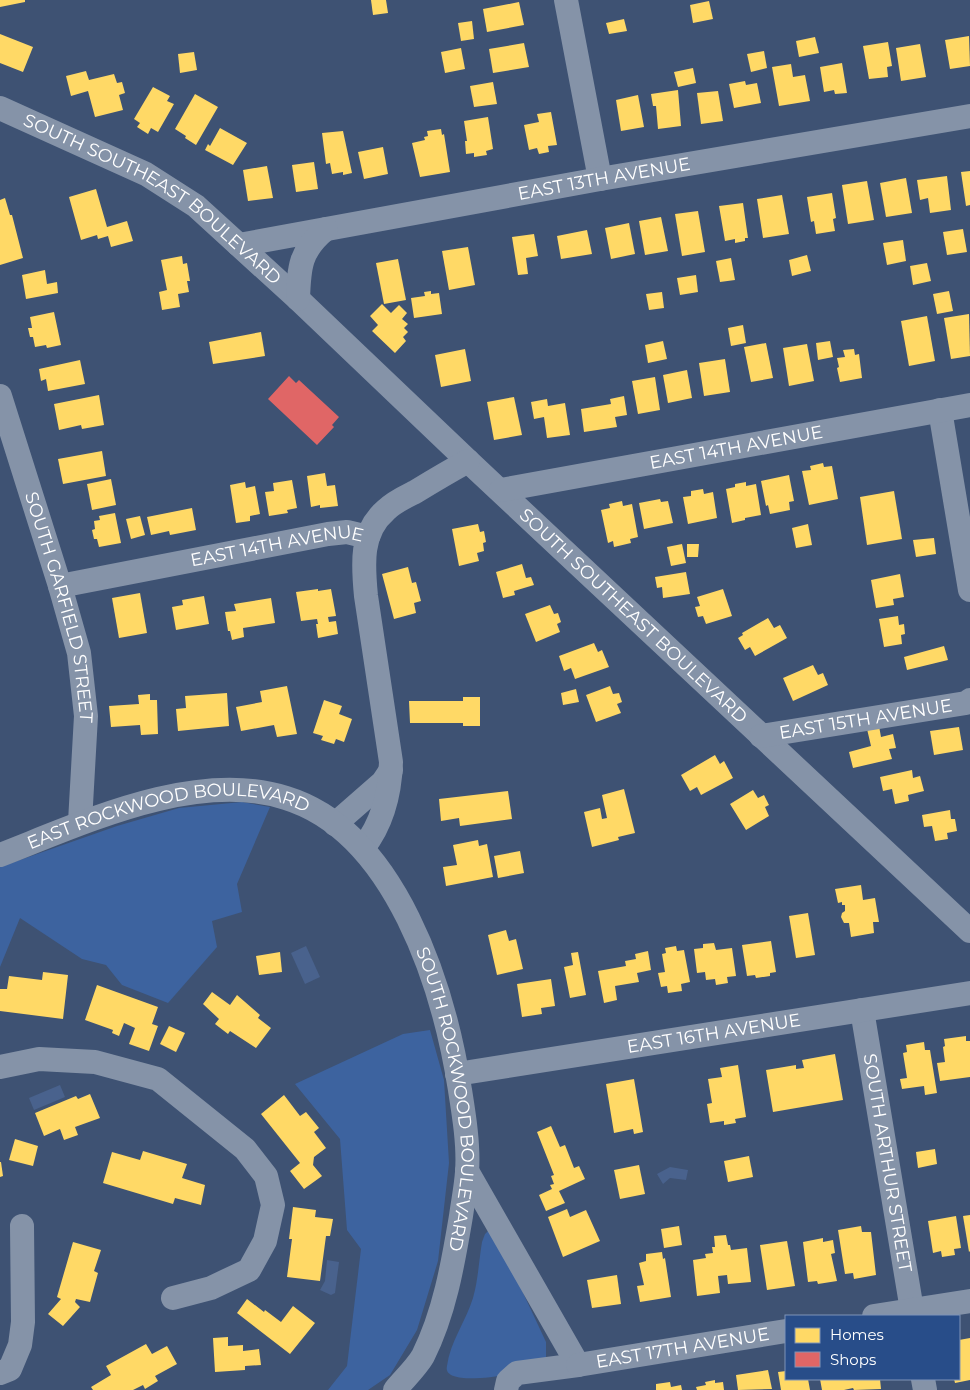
<svg xmlns="http://www.w3.org/2000/svg" width="970" height="1390" viewBox="0 0 970 1390" font-family="Montserrat,sans-serif">
<rect width="100%" height="100%" fill="#3e5273"/>
<!-- green -->
<g fill="#3d639f">
<polygon points="242,802 270,807 237,884 242,912 212,921 217,947 168,1003 122,985 106,965 82,959 20,918 0,967 0,867 117,826 179,808"/>
<polygon points="430,1030 444,1080 449,1163 438,1261 417,1330 390,1375 368,1390 328,1390 347,1366 361,1249 347,1230 340,1139 295,1084 403,1034"/>
<path d="M488 1231 491 1232 497 1237 546 1342V1365C526 1373 441 1390 447 1366 450 1342 466 1321 473 1298 478 1281 479 1260 482 1242L485 1234Z"/>
</g>
<!-- water -->
<g fill="#49628d">
<polygon points="306,946 320,977 305,984 291,953"/>
<polygon points="60,1085 65,1097 34,1110 29,1098"/>
<polygon points="670,1167 688,1170 686,1180 670,1178 663,1184 657,1174"/>
<polygon points="327,1260 339,1262 335,1293 331,1295 320,1290 325,1281"/>
</g>
<!-- homes -->
<g fill="#ffd966">
<polygon points="0,0 25,0 25,2 0,7"/>
<polygon points="371,0 386,0 388,13 373,15"/>
<polygon points="709,1 713,19 693,23 690,5"/>
<polygon points="519,2 524,25 487,32 483,9"/>
<polygon points="624,19 627,31 609,34 606,23"/>
<polygon points="472,21 474,39 461,41 458,23"/>
<polygon points="0,34 33,47 23,72 0,63"/>
<polygon points="969,36 970,66 950,69 945,40"/>
<polygon points="815,37 819,53 799,57 796,41"/>
<polygon points="888,42 892,66 887,67 888,77 869,79 863,46"/>
<polygon points="524,43 529,67 493,73 489,49"/>
<polygon points="920,44 926,77 901,81 896,48"/>
<polygon points="461,48 465,69 445,73 441,52"/>
<polygon points="764,51 767,68 751,72 747,54"/>
<polygon points="194,52 197,70 180,73 178,54"/>
<polygon points="842,63 847,93 835,94 834,90 824,92 820,67"/>
<polygon points="791,64 793,77 805,75 810,101 779,106 772,67"/>
<polygon points="693,68 696,83 678,87 674,72"/>
<polygon points="86,71 89,80 114,74 117,83 122,82 125,93 119,95 123,110 95,117 88,91 71,96 66,76"/>
<polygon points="745,81 746,85 757,83 761,103 734,108 729,84"/>
<polygon points="493,82 497,104 474,107 470,86"/>
<polygon points="153,87 170,96 167,101 174,104 158,132 151,128 148,134 137,127 140,123 134,119"/>
<polygon points="678,90 681,126 658,129 656,106 653,106 651,94"/>
<polygon points="718,91 723,121 701,124 697,93"/>
<polygon points="195,94 218,107 196,145 185,138 186,136 175,129"/>
<polygon points="638,95 644,127 621,131 616,100"/>
<polygon points="551,112 557,145 548,146 549,152 539,154 537,148 529,150 524,125 539,122 537,114"/>
<polygon points="488,117 493,149 486,151 487,155 474,157 474,153 466,154 465,141 467,141 464,121"/>
<polygon points="220,128 247,143 233,165 205,150 208,144 210,146"/>
<polygon points="441,129 442,135 444,134 450,172 420,177 412,143 425,140 424,137 428,136 427,131"/>
<polygon points="343,131 352,173 343,175 343,172 332,174 330,163 326,164 322,133"/>
<polygon points="383,147 388,174 364,179 358,152"/>
<polygon points="314,162 318,189 296,192 292,165"/>
<polygon points="267,166 273,198 248,201 243,170"/>
<polygon points="970,171 970,205 966,206 961,172"/>
<polygon points="947,176 951,210 930,213 928,198 920,200 917,180"/>
<polygon points="906,178 912,213 886,217 880,183"/>
<polygon points="867,181 874,220 848,224 842,185"/>
<polygon points="96,189 107,227 127,221 133,241 111,247 108,236 98,239 97,235 81,240 69,197"/>
<polygon points="832,193 836,218 833,219 835,231 816,234 814,221 811,222 807,197"/>
<polygon points="782,195 789,234 763,238 757,199"/>
<polygon points="5,198 10,215 12,215 23,258 0,265 0,200"/>
<polygon points="743,203 748,238 745,238 745,241 735,243 735,239 725,241 719,206"/>
<polygon points="698,211 705,252 682,256 675,214"/>
<polygon points="661,217 668,251 645,255 639,221"/>
<polygon points="629,223 635,254 611,259 605,228"/>
<polygon points="963,229 967,252 947,255 943,232"/>
<polygon points="587,230 592,254 561,259 557,236"/>
<polygon points="534,234 538,256 526,258 528,274 518,275 512,237"/>
<polygon points="903,240 906,261 887,265 883,243"/>
<polygon points="468,247 475,285 449,290 442,251"/>
<polygon points="807,255 811,271 792,276 789,260"/>
<polygon points="182,256 183,264 187,263 190,281 187,281 189,292 178,294 180,307 162,310 159,292 167,290 161,260"/>
<polygon points="731,258 735,280 720,282 716,261"/>
<polygon points="398,259 406,300 384,304 376,263"/>
<polygon points="927,263 931,281 913,285 910,266"/>
<polygon points="45,270 47,284 57,282 58,293 26,299 22,275"/>
<polygon points="696,275 698,292 680,295 677,278"/>
<polygon points="431,291 431,294 439,293 442,314 414,318 411,298 425,296 424,292"/>
<polygon points="949,291 953,311 937,314 933,294"/>
<polygon points="662,292 664,308 649,310 646,294"/>
<polygon points="382,304 391,313 399,305 407,313 402,319 408,324 404,328 408,332 403,337 406,341 395,353 372,331 378,325 370,316"/>
<polygon points="54,312 61,345 47,348 46,345 35,347 33,337 30,337 28,328 32,328 30,317"/>
<polygon points="969,314 970,356 951,359 944,318"/>
<polygon points="927,316 935,361 909,366 901,321"/>
<polygon points="743,325 746,343 731,346 728,328"/>
<polygon points="261,332 265,356 213,364 209,342"/>
<polygon points="663,341 667,359 648,363 645,345"/>
<polygon points="830,341 833,357 818,360 816,343"/>
<polygon points="766,343 773,378 751,382 744,347"/>
<polygon points="807,344 814,381 789,386 783,348"/>
<polygon points="465,349 471,381 441,387 435,355"/>
<polygon points="854,349 855,355 859,354 862,378 840,382 837,368 839,367 837,358 845,357 843,350"/>
<polygon points="725,359 730,392 704,396 699,363"/>
<polygon points="80,360 85,384 48,391 46,379 41,381 39,369"/>
<polygon points="687,370 692,398 668,403 663,375"/>
<polygon points="655,377 660,410 638,414 632,381"/>
<polygon points="99,395 104,425 82,429 81,425 59,430 54,404"/>
<polygon points="624,396 627,415 615,417 617,427 584,432 581,409 611,404 610,399"/>
<polygon points="514,397 522,435 494,440 487,402"/>
<polygon points="547,399 548,406 565,403 570,435 547,438 544,417 534,419 531,402"/>
<polygon points="102,451 106,476 63,484 58,459"/>
<polygon points="823,463 824,467 832,466 838,499 809,505 802,471 811,470 810,466"/>
<polygon points="325,473 327,486 335,485 338,506 320,508 320,505 311,507 307,476"/>
<polygon points="789,475 794,501 789,502 790,510 770,514 768,505 766,506 761,481"/>
<polygon points="111,479 116,505 92,510 87,484"/>
<polygon points="292,480 297,508 287,510 288,513 269,516 265,492 274,491 273,483"/>
<polygon points="245,482 246,488 255,486 260,514 250,516 250,521 236,523 230,485"/>
<polygon points="746,482 746,486 756,484 761,515 745,518 745,520 732,523 726,489 735,487 735,484"/>
<polygon points="703,489 704,494 713,492 717,518 688,524 683,497 691,496 691,491"/>
<polygon points="894,491 902,539 867,545 860,497"/>
<polygon points="660,499 661,502 668,501 673,523 644,529 639,503"/>
<polygon points="622,501 623,506 632,504 638,537 630,539 631,543 614,547 613,541 608,543 601,510 610,508 609,504"/>
<polygon points="192,508 196,530 170,535 169,531 151,535 147,517"/>
<polygon points="115,513 121,543 99,547 97,539 94,539 92,530 95,529 94,521 100,520 99,516"/>
<polygon points="140,516 145,535 131,539 126,519"/>
<polygon points="478,524 480,532 484,531 486,542 483,543 484,551 477,553 479,561 459,566 452,529"/>
<polygon points="808,524 812,545 796,548 792,528"/>
<polygon points="934,538 936,554 916,557 913,540"/>
<polygon points="682,544 686,563 671,566 667,547"/>
<polygon points="687,544 699,544 698,557 687,557"/>
<polygon points="522,564 526,578 531,577 534,585 514,591 515,595 503,598 496,572"/>
<polygon points="408,567 412,583 416,582 421,601 414,603 416,613 394,619 382,574"/>
<polygon points="686,572 690,594 663,598 662,587 657,588 655,577"/>
<polygon points="900,574 904,597 893,599 894,605 876,608 871,580"/>
<polygon points="318,589 318,591 331,589 336,616 328,617 329,622 336,621 338,634 318,638 316,624 318,624 317,619 301,621 296,592"/>
<polygon points="723,589 732,616 706,624 703,616 698,617 695,607 700,606 697,597"/>
<polygon points="140,593 147,633 119,638 112,598"/>
<polygon points="204,596 209,624 176,630 172,607 183,605 182,600"/>
<polygon points="271,598 275,623 243,628 244,637 232,640 230,631 228,631 225,612 236,611 234,604"/>
<polygon points="550,605 554,614 558,613 561,622 557,624 560,632 536,642 525,614"/>
<polygon points="898,616 899,625 904,624 905,634 901,635 902,644 884,647 879,619"/>
<polygon points="768,618 774,628 780,625 787,638 755,656 750,647 745,650 738,638 743,635 742,633"/>
<polygon points="594,643 598,652 602,650 609,667 575,679 571,668 564,671 559,656"/>
<polygon points="944,646 948,660 907,670 904,657"/>
<polygon points="813,665 818,675 823,673 828,685 793,701 783,678"/>
<polygon points="287,686 297,734 277,737 274,725 241,731 236,707 262,702 260,691"/>
<polygon points="610,686 613,694 619,693 622,702 617,704 621,713 596,722 586,695"/>
<polygon points="576,689 579,702 563,705 561,693"/>
<polygon points="227,693 229,726 178,731 176,709 186,708 185,696"/>
<polygon points="150,694 150,700 157,700 158,734 141,735 140,725 111,727 109,706 139,704 138,695"/>
<polygon points="463,697 480,697 480,726 463,726 463,723 410,723 409,701 463,701"/>
<polygon points="324,700 342,706 339,714 352,719 344,742 336,739 334,744 321,740 323,736 313,733"/>
<polygon points="879,726 881,737 893,734 896,748 889,749 892,759 853,768 849,752 871,746 867,729"/>
<polygon points="959,727 963,750 934,755 930,731"/>
<polygon points="715,755 720,764 724,761 733,778 701,795 697,787 690,791 681,775"/>
<polygon points="912,770 913,778 920,776 924,791 908,795 909,801 895,804 892,789 883,791 880,777"/>
<polygon points="624,789 635,833 618,837 619,840 592,847 584,812 600,808 602,819 607,818 602,795"/>
<polygon points="753,790 758,798 764,795 769,805 765,807 769,816 746,830 730,804"/>
<polygon points="508,791 512,819 460,826 459,818 441,821 439,799"/>
<polygon points="950,810 951,819 955,819 957,831 947,833 948,839 935,841 932,826 924,827 922,815"/>
<polygon points="478,840 479,846 487,844 493,877 446,886 443,867 457,865 453,845"/>
<polygon points="520,851 524,873 498,878 494,856"/>
<polygon points="861,885 863,900 875,898 879,922 873,922 874,933 851,937 849,923 844,923 841,917 842,913 845,911 845,905 842,905 842,902 838,903 835,889"/>
<polygon points="808,913 815,955 796,958 789,916"/>
<polygon points="506,930 509,941 516,939 523,969 497,975 488,935"/>
<polygon points="771,941 776,972 770,973 770,976 756,978 755,975 747,976 742,945"/>
<polygon points="714,943 716,950 732,948 736,976 727,977 728,983 716,985 715,979 706,980 705,972 697,973 694,949 703,948 703,944"/>
<polygon points="676,946 677,951 684,950 690,982 681,984 682,991 668,993 667,986 661,987 658,973 665,972 662,954 666,953 665,948"/>
<polygon points="648,951 651,970 637,973 639,982 615,986 617,1000 604,1003 598,971 626,966 625,961 636,959 635,954"/>
<polygon points="280,952 282,972 259,975 256,956"/>
<polygon points="578,952 586,995 570,998 564,967 573,965 571,953"/>
<polygon points="43,972 68,975 63,1019 0,1011 0,989 7,989 9,976 42,980"/>
<polygon points="551,979 555,1006 541,1008 542,1014 522,1017 517,984"/>
<polygon points="97,985 158,1007 152,1024 158,1026 149,1051 129,1044 135,1028 124,1023 119,1036 112,1033 113,1030 85,1020"/>
<polygon points="212,992 230,1005 237,995 260,1015 258,1018 271,1028 256,1048 230,1031 228,1034 215,1024 219,1019 203,1004"/>
<polygon points="169,1026 185,1033 176,1052 160,1044"/>
<polygon points="966,1036 966,1041 970,1041 970,1077 940,1081 937,1063 945,1062 943,1047 945,1046 944,1039"/>
<polygon points="924,1042 925,1050 930,1050 937,1093 925,1095 924,1086 902,1089 900,1079 907,1078 903,1053 907,1052 906,1045"/>
<polygon points="835,1054 843,1100 773,1112 766,1070 796,1065 796,1069 804,1068 802,1060"/>
<polygon points="738,1065 746,1117 735,1119 736,1123 724,1125 724,1121 710,1123 707,1104 712,1103 708,1079 722,1077 720,1068"/>
<polygon points="634,1079 643,1132 634,1134 633,1129 614,1133 606,1084"/>
<polygon points="90,1094 100,1118 75,1127 78,1135 64,1140 60,1129 44,1136 35,1113 76,1096 78,1099"/>
<polygon points="284,1095 300,1116 306,1112 319,1128 314,1132 326,1148 314,1157 313,1165 322,1176 304,1189 290,1171 300,1163 261,1114"/>
<polygon points="551,1126 560,1147 565,1145 574,1168 579,1166 585,1179 559,1191 565,1203 546,1211 539,1195 552,1189 550,1185 554,1184 551,1176 554,1175 537,1132"/>
<polygon points="15,1139 38,1146 33,1166 9,1160"/>
<polygon points="935,1149 937,1164 918,1168 916,1152"/>
<polygon points="143,1151 187,1164 182,1178 205,1185 201,1205 175,1198 173,1204 103,1183 112,1152 140,1160"/>
<polygon points="749,1156 753,1177 728,1182 724,1161"/>
<polygon points="0,1162 1,1162 3,1176 0,1177"/>
<polygon points="639,1165 645,1194 620,1199 614,1170"/>
<polygon points="293,1207 316,1210 315,1217 333,1219 330,1236 326,1236 320,1281 287,1277 292,1239 289,1239"/>
<polygon points="567,1209 570,1217 586,1210 600,1241 563,1257 548,1217"/>
<polygon points="970,1215 970,1251 969,1252 963,1216"/>
<polygon points="956,1216 961,1248 954,1249 955,1255 942,1257 941,1251 933,1253 928,1221"/>
<polygon points="679,1226 682,1245 664,1248 661,1229"/>
<polygon points="861,1226 862,1232 871,1232 876,1275 854,1279 853,1273 845,1274 838,1230"/>
<polygon points="726,1235 728,1245 730,1245 731,1250 747,1248 751,1282 728,1284 727,1275 718,1276 720,1293 697,1296 693,1260 706,1258 705,1254 713,1253 712,1247 715,1247 714,1236"/>
<polygon points="823,1238 823,1242 833,1240 835,1253 831,1254 837,1281 818,1284 817,1281 808,1282 803,1242"/>
<polygon points="787,1241 795,1286 767,1290 760,1245"/>
<polygon points="73,1242 101,1250 94,1271 98,1273 90,1302 76,1299 75,1302 80,1307 63,1326 48,1314 61,1299 57,1297"/>
<polygon points="662,1252 663,1259 665,1258 671,1297 640,1302 637,1286 644,1285 639,1263 646,1261 646,1254"/>
<polygon points="617,1275 621,1304 592,1308 587,1280"/>
<polygon points="247,1299 264,1312 265,1310 281,1322 293,1306 315,1323 290,1354 237,1313"/>
<polygon points="228,1337 228,1346 243,1345 243,1351 259,1349 261,1365 245,1366 245,1370 215,1372 213,1338"/>
<polygon points="970,1338 970,1380 955,1383 954,1379 959,1379 959,1340"/>
<polygon points="146,1344 152,1354 167,1346 177,1364 155,1376 158,1381 145,1389 143,1385 133,1390 93,1390 91,1387 111,1375 106,1366"/>
<polygon points="768,1370 772,1389 738,1390 736,1375"/>
<polygon points="786,1371 786,1379 808,1379 810,1390 781,1390 778,1372"/>
<polygon points="820,1379 843,1379 843,1380 880,1379 881,1389 854,1390 853,1388 844,1390 822,1390"/>
<polygon points="715,1380 715,1383 723,1382 724,1390 697,1390 696,1387 706,1385 705,1382"/>
<polygon points="670,1382 671,1387 681,1385 682,1390 656,1390 656,1384"/>
</g>
<!-- shops -->
<polygon fill="#e06666" points="289,376 296,383 299,380 339,417 332,425 334,427 317,445 268,399"/>
<g fill="none" stroke-linecap="round" stroke-linejoin="round">
<!-- minor -->
<g stroke="#8593a8" stroke-width="24">
<polyline points="566,0 600,179"/>
<path id="s1" d="M0 108 146 174 196 206 298 299 468 461 970 931"/>
<path id="s2" d="M239 245 600 179 970 116"/>
<path d="M298 299C299 267 300 250 326 229"/>
<path id="s3" d="M0 396 60 586 79 653 86 716 80 822"/>
<polyline points="940,410 970,590"/>
<path id="s4" d="M501 490 970 405"/>
<path id="s5" d="M60 586 328 534 347 532 368 537"/>
<path id="s6" d="M761 736 966 703 970 700"/>
<polyline points="335,824 383,782 391,770"/>
<path d="M363 848C382 824 390 792 391 762L366 596C363 565 360 532 386 510 394 502 405 497 415 492 433 481 450 471 468 461"/>
<path id="s7" d="M0 855C83 823 196 769 286 798 396 832 444 988 460 1090 464 1115 469 1146 467 1172 466 1187 463 1201 461 1216 453 1263 445 1312 423 1356 416 1368 404 1379 395 1390"/>
<path id="s8" d="M862 1010 913 1316"/>
<polyline points="0,1067 39,1059 95,1062 158,1079 245,1149 266,1176 273,1205 265,1241 249,1270 211,1288 173,1298"/>
<path id="s9" d="M457 1074 970 993"/>
<polyline points="467,1171 578,1365 517,1373 508,1381 506,1390"/>
<polyline points="874,1316 970,1301"/>
<path id="s10" d="M578 1365 786 1331"/>
<polyline points="0,1373 10,1369 20,1345 23,1322 22,1226"/>
<polyline points="923,1379 925,1390"/>
</g>
</g>
<g text-anchor="middle" stroke-width="5" stroke-linejoin="round" paint-order="stroke">
<!-- street labels -->
<g font-size="18" fill="#fff" stroke="#284d89">
<text dy="6" stroke="none"><textPath href="#s2" startOffset="371">EAST 13TH AVENUE</textPath></text>
<text dy="6" stroke="none"><textPath href="#s1" startOffset="179">SOUTH SOUTHEAST BOULEVARD</textPath></text>
<text dy="6" stroke="none"><textPath href="#s4" startOffset="239">EAST 14TH AVENUE</textPath></text>
<text dy="6" stroke="none"><textPath href="#s5" startOffset="221">EAST 14TH AVENUE</textPath></text>
<text dy="6" stroke="none"><textPath href="#s3" startOffset="220">SOUTH GARFIELD STREET</textPath></text>
<text dy="6" stroke="none"><textPath href="#s1" startOffset="819">SOUTH SOUTHEAST BOULEVARD</textPath></text>
<text dy="6" stroke="none"><textPath href="#s6" startOffset="106">EAST 15TH AVENUE</textPath></text>
<text dy="6" stroke="none"><textPath href="#s7" startOffset="176">EAST ROCKWOOD BOULEVARD</textPath></text>
<text dy="6" stroke="none"><textPath href="#s9" startOffset="260">EAST 16TH AVENUE</textPath></text>
<text dy="6" stroke="none"><textPath href="#s7" startOffset="661">SOUTH ROCKWOOD BOULEVARD</textPath></text>
<text dy="6" stroke="none"><textPath href="#s8" startOffset="155">SOUTH ARTHUR STREET</textPath></text>
<text dy="6" stroke="none"><textPath href="#s10" startOffset="106">EAST 17TH AVENUE</textPath></text>
</g>
</g>
<!-- legend -->
<rect x="785" y="1315" width="175" height="65" fill="#284d89" stroke="#7e94b8"/>
<rect x="795" y="1328" width="25" height="15" fill="#ffd966" stroke="#7e94b8"/>
<text x="830" y="1340" font-size="15" fill="#ffffff">Homes</text>
<rect x="795" y="1352" width="25" height="15" fill="#e06666" stroke="#7e94b8"/>
<text x="830" y="1365" font-size="15" fill="#ffffff">Shops</text>
</svg>
